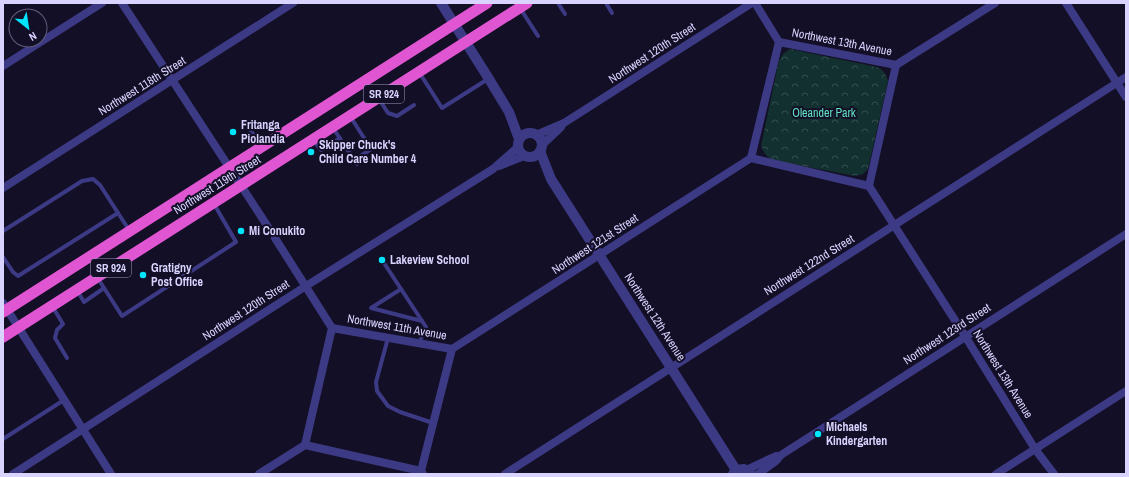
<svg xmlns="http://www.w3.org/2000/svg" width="1129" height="477" viewBox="0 0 1129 477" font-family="'Archivo Narrow',sans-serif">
<defs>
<pattern id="forest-crowns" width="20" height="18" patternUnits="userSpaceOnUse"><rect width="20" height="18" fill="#12302f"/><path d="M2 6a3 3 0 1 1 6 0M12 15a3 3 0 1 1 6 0" fill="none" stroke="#344d4e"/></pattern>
</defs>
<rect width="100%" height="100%" fill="#130f26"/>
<!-- forest -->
<path fill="url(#forest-crowns)" d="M790 49 872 66C882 68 885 71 888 81L868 169 863 174 855 176 771 160 765 154 761 146 779 60 784 53Z"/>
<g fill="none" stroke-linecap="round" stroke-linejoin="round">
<!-- service -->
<g stroke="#3d3a85" stroke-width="4">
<polyline points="558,3 565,14"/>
<polyline points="606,3 612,13"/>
<polyline points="520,8 538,36"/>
<polyline points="419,72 442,108 488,79"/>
<polyline points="379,99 388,113 397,116 414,105"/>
<polyline points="350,116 371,149 359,157"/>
<polyline points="249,128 262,147"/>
<polyline points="333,128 357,164"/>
<polyline points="313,140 321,150 340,138"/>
<polyline points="3,231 82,181 93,179 100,185 129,230"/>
<polyline points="3,257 13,272 18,276 118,213"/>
<polyline points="382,260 426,327 419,343"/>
<polyline points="97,277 122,316 236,242 214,204"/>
<polyline points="401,289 371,308 422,321"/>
<polyline points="77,290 84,302 104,288"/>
<polyline points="52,306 63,324 57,330 55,338 67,358"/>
<polyline points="388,338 376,382 377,391 388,406 400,412 433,423"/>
<polyline points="3,439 64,400"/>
</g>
<!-- minor -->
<g stroke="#3d3a85" stroke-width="8">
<polyline points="122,3 270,230"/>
<polyline points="1066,3 1126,97"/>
<polyline points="779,42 896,65"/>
<polyline points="896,65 995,3"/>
<polyline points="3,66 102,3"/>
<polyline points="536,135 564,123 752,3"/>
<polyline points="542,145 561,127"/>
<polyline points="751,158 869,186 965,336 1035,449 1054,474"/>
<polyline points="751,158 779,42 755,3"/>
<polyline points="499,166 524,156"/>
<polyline points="869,186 896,65"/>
<polyline points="3,188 293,3"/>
<polyline points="275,238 332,328 305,445"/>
<polyline points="3,303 111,474"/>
<polyline points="332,328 452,349"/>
<polyline points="452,349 751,158"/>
<polyline points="305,445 421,471 423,474"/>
<polyline points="746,470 776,456"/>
<polyline points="421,471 452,349"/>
<polyline points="13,474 306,286 493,169 518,147"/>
<polyline points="259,474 305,445"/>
<polyline points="505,474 1126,77"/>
<polyline points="758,474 776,461 781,455 1126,234"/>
<polyline points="996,474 1126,391"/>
</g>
<!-- tertiary -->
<g stroke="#3d3a85" stroke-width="10">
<polyline points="441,3 489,79 509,112 519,139"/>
<circle cx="530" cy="145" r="12"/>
<polyline points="540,151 551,179 736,470"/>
<polyline points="733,474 736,470 744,469 751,474"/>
</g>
<!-- trunk -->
<g stroke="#e055d1" stroke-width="11">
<polyline points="3,312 487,3"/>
<polyline points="3,337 527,3"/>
</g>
</g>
<!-- markers -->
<g fill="#00e5ff" stroke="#130f26" stroke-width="1.5">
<circle cx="233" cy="132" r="4"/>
<circle cx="311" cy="152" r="4"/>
<circle cx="241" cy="231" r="4"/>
<circle cx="382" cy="260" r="4"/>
<circle cx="143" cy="275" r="4"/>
<circle cx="818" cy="434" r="4"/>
</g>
<g text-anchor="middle" stroke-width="4" stroke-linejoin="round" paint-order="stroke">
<!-- shield labels -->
<g fill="#130f26" stroke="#9e99be" stroke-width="1">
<rect x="364" y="85" width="40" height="18" rx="3"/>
<rect x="91" y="259" width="40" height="18" rx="3"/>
</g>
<g font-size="11" font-weight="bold" fill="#d9d4ff">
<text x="384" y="98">SR 924</text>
<text x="111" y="272">SR 924</text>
</g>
<!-- street labels -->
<g font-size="12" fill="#d9d4ff" stroke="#130f26">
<text transform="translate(842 42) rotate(11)" y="4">Northwest 13th Avenue</text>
<text transform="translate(652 53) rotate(-33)" y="4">Northwest 120th Street</text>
<text transform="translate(142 86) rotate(-32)" y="4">Northwest 118th Street</text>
<text transform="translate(217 185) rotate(-32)" y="4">Northwest 119th Street</text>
<text transform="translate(595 244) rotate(-33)" y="4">Northwest 121st Street</text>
<text transform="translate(809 265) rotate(-32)" y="4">Northwest 122nd Street</text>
<text transform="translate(246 310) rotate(-33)" y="4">Northwest 120th Street</text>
<text transform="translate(655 317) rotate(57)" y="4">Northwest 12th Avenue</text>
<text transform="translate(397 327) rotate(10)" y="4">Northwest 11th Avenue</text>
<text transform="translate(947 334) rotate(-33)" y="4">Northwest 123rd Street</text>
<text transform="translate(1003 374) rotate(58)" y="4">Northwest 13th Avenue</text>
</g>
<!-- park labels -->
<g font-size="12" fill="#5fe0c0" stroke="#130f26">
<text x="824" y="117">Oleander Park</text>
</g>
<!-- poi labels -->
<g font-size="12" font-weight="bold" fill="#d9d4ff" stroke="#130f26" text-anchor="start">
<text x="241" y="129">Fritanga<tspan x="241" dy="14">Piolandia</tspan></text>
<text x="319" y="149">Skipper Chuck's<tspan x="319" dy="14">Child Care Number 4</tspan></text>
<text x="249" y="235">Mi Conukito</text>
<text x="390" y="264">Lakeview School</text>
<text x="151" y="272">Gratigny<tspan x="151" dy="14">Post Office</tspan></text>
<text x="826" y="431">Michaels<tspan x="826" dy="14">Kindergarten</tspan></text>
</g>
</g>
<!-- border -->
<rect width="1129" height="477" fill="none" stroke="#d9d4ff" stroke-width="8"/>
<!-- north arrow -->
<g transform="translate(28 28) rotate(150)"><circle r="19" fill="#130f26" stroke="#625e7d"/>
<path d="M0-3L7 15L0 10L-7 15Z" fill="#00e5ff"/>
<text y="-6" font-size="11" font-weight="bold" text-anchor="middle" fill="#d9d4ff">N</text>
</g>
</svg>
